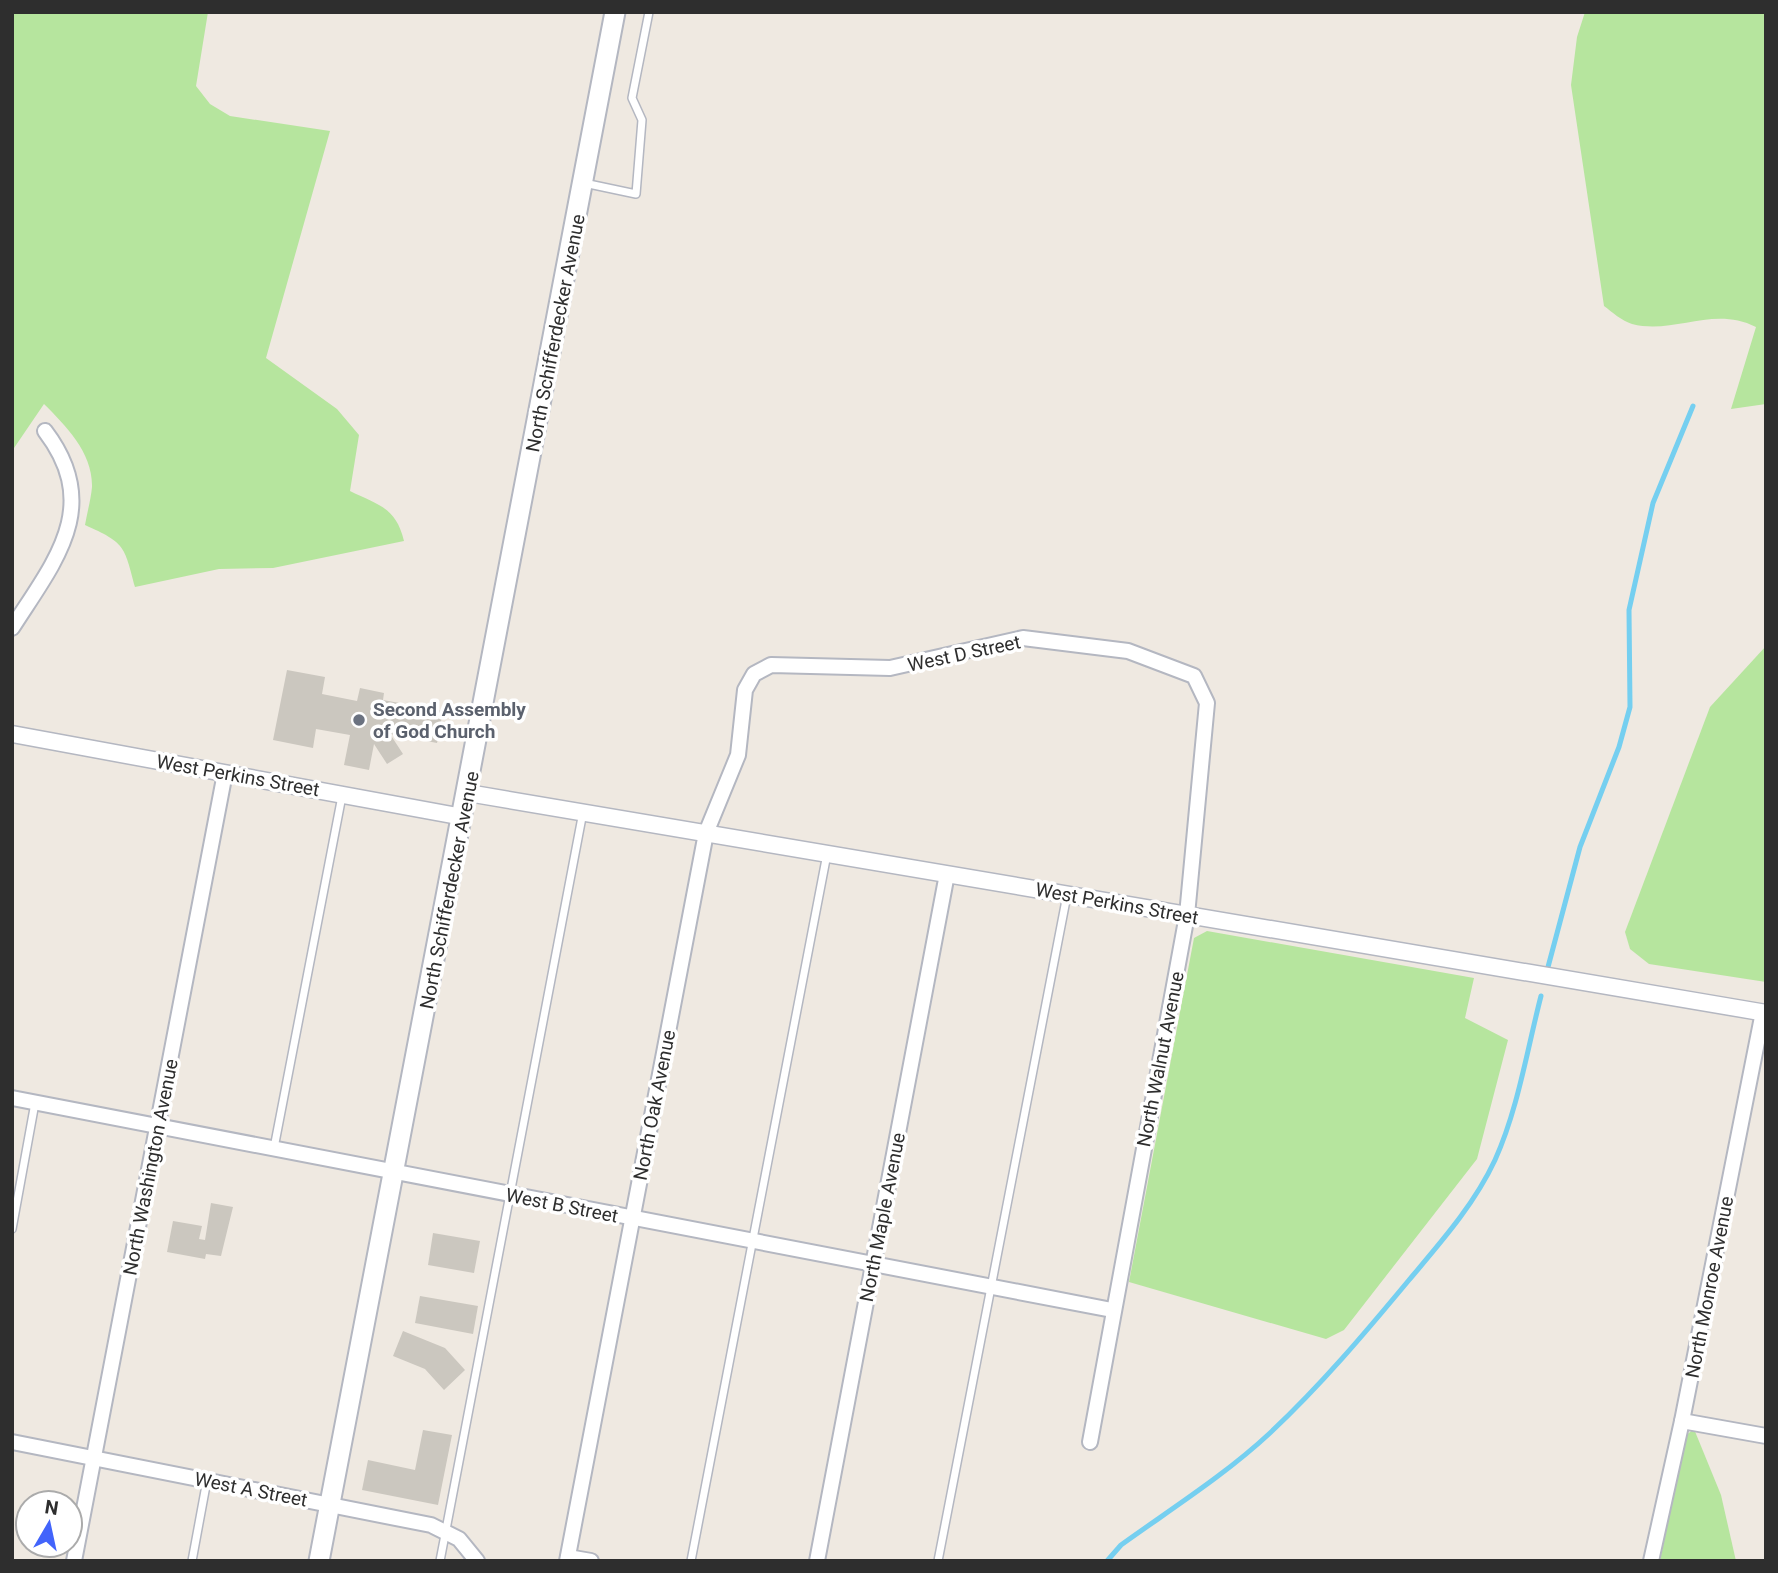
<svg xmlns="http://www.w3.org/2000/svg" width="1778" height="1573" viewBox="0 0 1778 1573" font-family="Roboto,sans-serif">
<rect width="100%" height="100%" fill="#efe9e1"/>
<!-- green -->
<g fill="#b6e59e">
<path d="M12 12H208L196 86 210 104 230 116 330 131 266 358 337 409 359 435 350 491C378 505 396 507 404 541L273 568 219 569 135 587C124 545 125 543 85 525 87 513 91 499 92 487 93 453 66 426 44 404L12 451Z"/>
<path d="M1585 12H1766V404L1731 409 1756 327C1713 305 1674 335 1632 324 1622 321 1612 312 1604 306L1571 85 1577 37Z"/>
<polygon points="1766,646 1766,982 1649,964 1630,949 1625,932 1710,707"/>
<polygon points="1207,931 1474,978 1465,1018 1508,1040 1477,1159 1344,1330 1326,1339 1129,1282 1194,938"/>
<polygon points="1694,1429 1721,1495 1736,1561 1660,1561 1685,1436"/>
</g>
<g fill="none" stroke-linecap="round" stroke-linejoin="round">
<!-- stream -->
<g stroke="#75cff0" stroke-width="5">
<polyline points="1548,967 1580,847 1619,747 1630,707 1629,610 1653,503 1693,406"/>
<path d="M1107 1561 1121 1545C1171 1509 1225 1475 1270 1433 1321 1385 1365 1333 1409 1280 1441 1242 1474 1205 1495 1160 1518 1109 1527 1050 1541 996"/>
</g>
</g>
<!-- building -->
<g fill="#cbc7bf">
<polygon points="287,670 325,677 322,694 357,701 360,688 384,693 383,700 443,711 437,743 390,734 403,754 387,764 374,744 369,770 344,765 350,735 316,729 313,748 273,740"/>
<polygon points="211,1203 233,1207 221,1256 206,1254 205,1259 167,1252 173,1221 202,1226 199,1239 205,1240"/>
<polygon points="433,1233 480,1241 474,1273 428,1265"/>
<polygon points="420,1296 478,1306 473,1334 415,1323"/>
<polygon points="403,1331 445,1348 465,1370 444,1390 425,1369 393,1356"/>
<polygon points="423,1430 452,1435 438,1505 362,1490 368,1460 415,1470"/>
</g>
<g fill="none" stroke-linecap="round" stroke-linejoin="round">
<!-- service casing -->
<g stroke="#b4b7c1" stroke-width="10">
<g id="service">
<polyline points="584,183 636,194 642,120 632,98 649,12"/>
<polyline points="274,1148 342,796"/>
<polyline points="12,1229 35,1103"/>
<polyline points="192,1561 207,1480"/>
<polyline points="440,1561 583,812"/>
<polyline points="691,1561 827,854"/>
<polyline points="938,1561 1067,895"/>
</g>
</g>
<!-- minor casing -->
<g stroke="#b4b7c1" stroke-width="18">
<g id="minor">
<path d="M12 628C54 562 103 507 45 431"/>
<polyline points="12,1098 1112,1310"/>
<polyline points="1682,1421 1766,1436"/>
<polyline points="12,1442 431,1525 459,1539 477,1561"/>
<polyline points="568,1557 591,1561"/>
<polyline points="74,1561 225,773"/>
<polyline points="567,1561 706,833 738,755 745,690 754,674 771,665 890,668 1023,638 1128,651 1194,676 1207,703 1187,915 1090,1442"/>
<polyline points="817,1561 947,874"/>
<polyline points="1651,1561 1682,1421 1763,1012"/>
</g>
</g>
<!-- tertiary casing -->
<g stroke="#b4b7c1" stroke-width="19">
<g id="tertiary">
<polyline points="12,734 463,817"/>
<polyline points="468,793 1766,1013"/>
</g>
</g>
<!-- secondary casing -->
<g stroke="#b4b7c1" stroke-width="23">
<polyline id="secondary" points="319,1561 615,12"/>
</g>
<!-- service -->
<use href="#service" stroke="#fff" stroke-width="7"/>
<!-- minor -->
<use href="#minor" stroke="#fff" stroke-width="14"/>
<!-- tertiary -->
<use href="#tertiary" stroke="#fff" stroke-width="16"/>
<!-- secondary -->
<use href="#secondary" stroke="#fff" stroke-width="19"/>
</g>
<!-- markers -->
<circle fill="#6b7280" stroke="#fff" stroke-width="2.5" cx="359" cy="720" r="7"/>
<g text-anchor="middle" stroke-width="7" stroke-linejoin="round" paint-order="stroke">
<!-- street labels -->
<g font-size="19" fill="#2e2e2e" stroke="#fff">
<text transform="translate(555 333) rotate(-79)" y="7">North Schifferdecker Avenue</text>
<text transform="translate(964 653) rotate(-12)" y="7">West D Street</text>
<text transform="translate(238 775) rotate(10)" y="7">West Perkins Street</text>
<text transform="translate(449 890) rotate(-79)" y="7">North Schifferdecker Avenue</text>
<text transform="translate(1117 903) rotate(10)" y="7">West Perkins Street</text>
<text transform="translate(1160 1059) rotate(-79)" y="7">North Walnut Avenue</text>
<text transform="translate(654 1105) rotate(-79)" y="7">North Oak Avenue</text>
<text transform="translate(150 1167) rotate(-79)" y="7">North Washington Avenue</text>
<text transform="translate(562 1205) rotate(11)" y="7">West B Street</text>
<text transform="translate(882 1217) rotate(-79)" y="7">North Maple Avenue</text>
<text transform="translate(1709 1287) rotate(-79)" y="7">North Monroe Avenue</text>
<text transform="translate(251 1489) rotate(11)" y="7">West A Street</text>
</g>
<!-- worship labels -->
<g font-size="19" font-weight="bold" fill="#5b616d" stroke="#fff" text-anchor="start">
<text x="373" y="716">Second Assembly<tspan x="373" dy="22">of God Church</tspan></text>
</g>
</g>
<!-- border -->
<rect width="1778" height="1573" fill="none" stroke="#2e2e2e" stroke-width="28"/>
<!-- north arrow -->
<g transform="translate(49 1524) rotate(9)"><circle r="33" fill="#ffffff" stroke="#ababab" stroke-width="2"/>
<path d="M0-5L12 26L0 18L-12 26Z" fill="#4264fb"/>
<text y="-10" font-size="19" font-weight="bold" text-anchor="middle" fill="#2e2e2e">N</text>
</g>
</svg>
